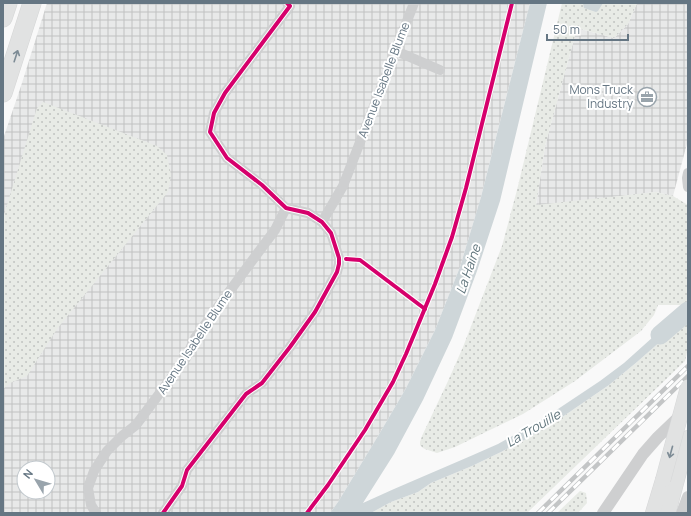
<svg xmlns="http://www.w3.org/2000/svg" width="691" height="516" viewBox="0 0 691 516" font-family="Manrope,sans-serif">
<defs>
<pattern id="industrial-grid" width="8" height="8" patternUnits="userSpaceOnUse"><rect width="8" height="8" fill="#e8e9e9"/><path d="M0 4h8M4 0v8" fill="none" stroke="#c0c1c2"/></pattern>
<pattern id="grass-dots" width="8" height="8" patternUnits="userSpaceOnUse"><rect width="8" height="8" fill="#e8ebe6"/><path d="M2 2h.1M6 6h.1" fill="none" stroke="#c0c3c0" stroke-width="1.8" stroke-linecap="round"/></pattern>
</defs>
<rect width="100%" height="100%" fill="#f9f9f9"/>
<!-- industrial -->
<g fill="url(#industrial-grid)" fill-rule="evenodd">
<path d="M47 3H530L481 197 460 267 435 330 405 390 378 436 338 502 330 513H3V139L21 86ZM24 468H48V492H24Z"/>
<polygon points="637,3 688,3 688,140 673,196 656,192 536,206 545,146 577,28 614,38 628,24"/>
</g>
<!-- grass -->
<g fill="url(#grass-dots)">
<polygon points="562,3 637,3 628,24 614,38 577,28 545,146 536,205 656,192 673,196 688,205 688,302 682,305 658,305 654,315 641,331 575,381 523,414 455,447 437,453 425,449 423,448 420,445 420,442 422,436 448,381 463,347 502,246 517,190"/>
<polygon points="43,102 157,146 167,155 171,175 168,192 57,329 27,376 10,383 3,389 3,218 37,108"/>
<polygon points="688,317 688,348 685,361 527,513 371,513 391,502 418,492 431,483 472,466 501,452 530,437 555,422 609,385 637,362"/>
<polygon points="580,491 586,493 587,503 578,513 557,513"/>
</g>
<!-- water -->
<g fill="#ced6d9">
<polygon points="530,3 547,3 500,201 477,271 452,338 423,400 394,454 363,503 394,489 473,455 498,444 546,417 600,381 624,363 682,311 678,326 637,362 609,385 555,422 530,437 501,452 472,466 431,483 418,492 391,502 371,513 330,513 338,502 378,436 405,390 435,330 460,267 481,197"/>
<polygon points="583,3 603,3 598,11 596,12 584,8"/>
</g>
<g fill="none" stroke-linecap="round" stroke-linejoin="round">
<!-- river -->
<polyline stroke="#ced6d9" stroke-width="19" points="660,335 688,311"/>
<!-- primary casing -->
<g stroke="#d5d6d7" stroke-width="16">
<g id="primary">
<polyline points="653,513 663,480"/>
<polyline points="668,513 688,438"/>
</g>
</g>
<!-- motorway casing -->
<g stroke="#d5d6d6" stroke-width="19">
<g id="motorway">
<polyline points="3,18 8,3"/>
<polyline points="3,93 32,3"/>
</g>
</g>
<!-- minor -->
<g stroke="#cecfd0" stroke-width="10">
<polyline points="396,51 440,70"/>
<polyline points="688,173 687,178 688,187"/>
<polyline points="322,222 343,186 414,3"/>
<polyline points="96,513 91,505 88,488 94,471 107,451 122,436 136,425 186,358 195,338 257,254 275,230 286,208"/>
<polyline points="163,513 182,486 187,470 246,394 262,383 290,347 315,312 337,272 339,264 339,258 331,233 322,222 308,213 286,208 262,185 227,158 210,132 214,113 225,93 290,6 287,3"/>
</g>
<!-- tertiary -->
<g stroke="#cecfd0" stroke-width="12">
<polyline points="603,513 643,454 658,437 682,414"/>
<polyline points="682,513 688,497"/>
</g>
<!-- primary -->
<use href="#primary" stroke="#e1e2e2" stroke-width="15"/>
<!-- motorway -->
<use href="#motorway" stroke="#e1e2e2" stroke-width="18"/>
<!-- rail casing -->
<g stroke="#c3c5c6" stroke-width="4.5">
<g id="rail">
<polyline points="538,513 688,366"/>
<polyline points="548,513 688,376"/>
</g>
</g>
<!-- rail -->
<use href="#rail" stroke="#fff" stroke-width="3" stroke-dasharray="9" stroke-linecap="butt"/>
<!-- primary-bridge casing -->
<g stroke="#d5d6d7" stroke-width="16" stroke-linecap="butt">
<polyline id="primary-bridge" points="663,480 688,387"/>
</g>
<!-- primary-bridge -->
<use href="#primary-bridge" stroke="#e1e2e2" stroke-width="15"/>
<!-- cycleway casing -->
<g stroke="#fff" stroke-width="6">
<g id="cycleway">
<polyline points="346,259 360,260 425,309"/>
<polyline points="163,513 182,486 187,470 246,394 262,383 290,347 315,312 337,272 339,264 339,258 331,233 322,222 308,213 286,208 262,185 227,158 210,132 214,113 225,93 290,6 287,3"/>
<polyline points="307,513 328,485 365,430 393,382 406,354 435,284 452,237 466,188 512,3"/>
</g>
</g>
<!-- cycleway -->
<use href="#cycleway" stroke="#d6006c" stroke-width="4"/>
</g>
<!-- one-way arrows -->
<defs><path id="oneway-shaft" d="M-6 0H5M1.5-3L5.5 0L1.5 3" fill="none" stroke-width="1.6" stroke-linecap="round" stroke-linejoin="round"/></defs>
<g stroke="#7e8c96">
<use href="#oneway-shaft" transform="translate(16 56) rotate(-72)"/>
<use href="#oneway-shaft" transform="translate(671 452) rotate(105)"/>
</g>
<!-- icons -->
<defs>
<g id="office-ring" transform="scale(1)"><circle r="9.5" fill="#fff" stroke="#99a4ac" stroke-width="1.5"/><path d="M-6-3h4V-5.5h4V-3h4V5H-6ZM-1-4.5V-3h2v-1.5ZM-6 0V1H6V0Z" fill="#99a4ac"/></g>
</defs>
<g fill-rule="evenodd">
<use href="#office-ring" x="647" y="97"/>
</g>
<g text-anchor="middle" stroke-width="4" stroke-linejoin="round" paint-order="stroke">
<!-- street labels -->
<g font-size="12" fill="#657683" stroke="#fff">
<text transform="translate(384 80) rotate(-69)" y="4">Avenue Isabelle Blume</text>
<text transform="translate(195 342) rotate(-56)" y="4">Avenue Isabelle Blume</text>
</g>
<!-- poi labels -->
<g font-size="12" fill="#657683" stroke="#fff" text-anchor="end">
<text x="633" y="94">Mons Truck<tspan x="633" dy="14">Industry</tspan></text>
</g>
<!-- water labels -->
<g font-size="13" font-style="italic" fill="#60757c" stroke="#fff">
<text transform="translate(468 269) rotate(-71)" y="5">La Haine</text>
<text transform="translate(533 428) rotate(-30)" y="5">La Trouille</text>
</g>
</g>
<!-- border -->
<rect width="691" height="516" fill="none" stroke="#657683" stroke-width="8"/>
<!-- north arrow -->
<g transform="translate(36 480) rotate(308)"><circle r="19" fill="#ffffff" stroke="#c1c8cd"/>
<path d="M0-3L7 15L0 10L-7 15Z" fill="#99a4ac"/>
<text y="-6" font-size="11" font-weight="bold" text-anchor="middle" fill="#657683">N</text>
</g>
<!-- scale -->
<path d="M547 34v6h81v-6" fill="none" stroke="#657683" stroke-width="2"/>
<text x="553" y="34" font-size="12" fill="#657683" stroke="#ffffff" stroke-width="3" paint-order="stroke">50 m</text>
</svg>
